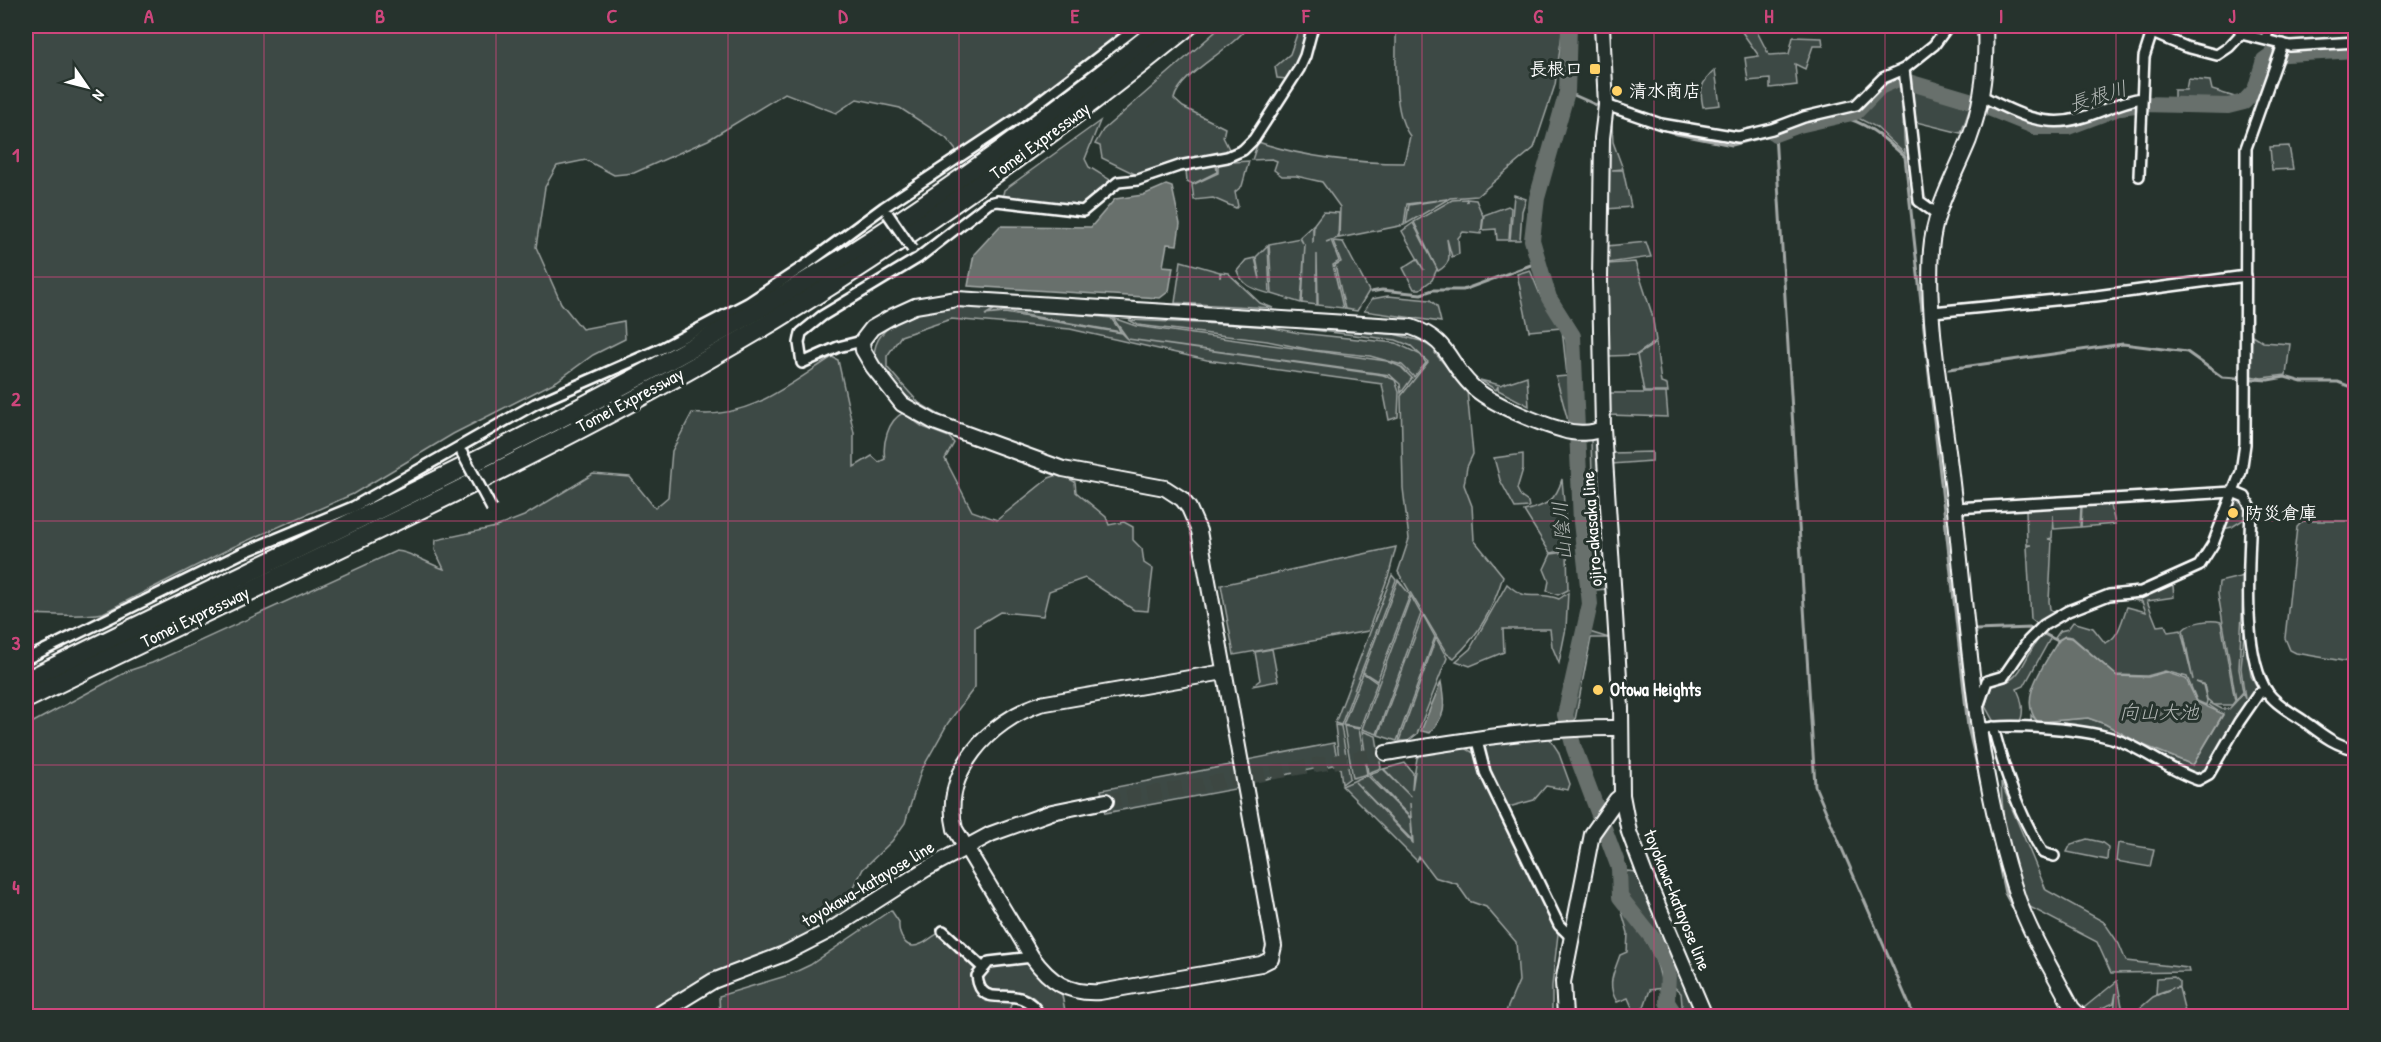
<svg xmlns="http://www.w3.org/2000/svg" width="2381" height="1042" viewBox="0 0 2381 1042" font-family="'Patrick Hand','Klee One',sans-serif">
<rect width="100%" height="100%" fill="#26332d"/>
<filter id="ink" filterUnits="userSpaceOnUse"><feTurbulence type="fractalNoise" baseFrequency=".0167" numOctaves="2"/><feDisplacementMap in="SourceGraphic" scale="12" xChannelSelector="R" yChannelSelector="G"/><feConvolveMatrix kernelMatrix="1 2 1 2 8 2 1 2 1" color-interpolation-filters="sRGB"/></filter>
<g filter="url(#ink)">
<!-- green -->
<g fill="#3e4944" stroke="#9ea4a2" stroke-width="1.5">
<path d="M26 26H1131L959 154 946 138 900 108 857 99 836 113 785 93 708 140 634 173 614 175 586 160 557 166 545 187 536 247 561 303 582 329 624 321 625 339 593 355 557 381 453 434 353 494 233 547 103 613C78 618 51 613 26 615Z"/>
<path d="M1222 26H1248C1231 51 1180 73 1174 99L1183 107 1225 128 1223 137 1231 153 1141 177 1102 158 1100 146 1095 144 1103 130Z"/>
<polygon points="1300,26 1308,26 1301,55 1287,79 1277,78 1275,67 1290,54"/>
<path d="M1396 26H1563L1555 85 1534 148 1477 196 1450 198 1406 224 1409 205 1447 199 1407 204 1404 225 1339 238 1340 207 1322 182 1296 176H1282L1274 170 1277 161 1272 159 1252 160 1258 142C1304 157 1356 163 1404 163L1410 136C1391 111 1397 57 1396 26Z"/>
<polygon points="1754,26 1769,55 1789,54 1793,37 1822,38 1823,46 1813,46 1805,69 1795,64 1797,85 1770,88 1770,79 1748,81 1745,58 1759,56 1742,32"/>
<path d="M1715 70 1720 105 1703 107C1699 88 1701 83 1715 70Z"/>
<polygon points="2188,79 2210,81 2212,90 2241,99 2228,105 2174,103 2174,90 2186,90"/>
<path d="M1901 85 1905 154 1876 127 1856 117C1873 107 1881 86 1901 85Z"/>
<polygon points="1912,88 1970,108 1961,133 1916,122"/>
<polygon points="1100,121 1085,159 1089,167 1112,181 1081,208 1006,198 1003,194 1004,190"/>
<polygon points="1609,122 1612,124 1613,142 1623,169 1612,170 1623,170 1631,207 1606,209"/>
<polygon points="2289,146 2293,169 2272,170 2270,147"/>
<polygon points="1249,161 1242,186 1235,192 1238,206 1236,208 1213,198 1194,200 1192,185 1218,173 1218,163"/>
<polygon points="1216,164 1217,172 1193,184 1187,181 1186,170"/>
<polygon points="1514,195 1526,199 1522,211 1520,240 1510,240"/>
<path d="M1466 199 1467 202V199L1476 200 1483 216 1481 234 1463 232 1458 238 1459 254 1452 257 1447 239C1449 254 1453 263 1438 271L1414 222 1452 200Z"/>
<polygon points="1508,206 1511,208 1509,240 1497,240 1496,229 1482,230 1484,215"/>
<polygon points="1323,212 1339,213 1338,238 1326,242 1331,240 1339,261 1333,265 1343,308 1318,305 1317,254 1317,305 1302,303 1305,244 1301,303 1272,294 1269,244 1300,238 1303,243 1300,237 1313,225 1313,243 1314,224"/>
<polygon points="1413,223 1437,269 1432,280 1420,289 1414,289 1403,268 1417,259 1424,270 1402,231"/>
<polygon points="1333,241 1343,242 1369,291 1357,311 1345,309 1335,265 1341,262"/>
<polygon points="1646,242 1651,257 1608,263 1607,246"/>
<path d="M1268 245 1270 294C1255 289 1244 288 1237 271L1246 260 1255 258 1260 279 1256 257Z"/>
<polygon points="1181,261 1220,272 1220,278 1221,272 1228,273 1260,303 1273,308 1175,303"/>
<polygon points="1635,262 1652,314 1656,341 1636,355 1609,356 1608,264"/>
<polygon points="1530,270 1541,297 1561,328 1529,331 1517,274"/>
<polygon points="1388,296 1430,300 1437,306 1441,322 1364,311 1372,299"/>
<path d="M954 306 1014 307 1111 318 1121 332 1004 311 989 314 996 308 985 315 1005 313 1122 333 1128 339 1113 318 1136 326 1387 361 1401 367 1412 378 1401 393 1400 384 1390 375 1128 339 1383 375 1395 380 1399 392 1398 417 1389 420 1382 384 1207 360 1070 329 951 319 901 336 887 356V367L899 381 919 403 941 416C907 401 893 388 874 356 875 318 925 311 954 306Z"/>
<polygon points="1129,320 1264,326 1299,333 1396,343 1421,355 1426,363 1414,377 1402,365 1370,356 1312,350 1267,341 1138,325"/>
<path d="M1304 329 1394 334 1421 341 1437 351 1435 353 1467 391 1473 454 1467 467 1464 485 1472 506 1474 540 1503 576C1494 607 1478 636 1454 658L1447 654 1398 572 1409 539 1403 488 1401 396 1428 362 1411 346 1396 340Z"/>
<polygon points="1562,329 1569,350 1573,422 1568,421 1556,377 1567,376"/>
<polygon points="2252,335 2263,342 2290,344 2286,375 2262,378 2250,376"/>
<polygon points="1656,343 1661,383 1667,385 1668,392 1644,392 1637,355"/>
<path d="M832 357 838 360 854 433V467L872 456 879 462 885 459C882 444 888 420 903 413L923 427 949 437 954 443 945 459 972 511 997 520 1049 478 1060 474 1075 482 1076 492 1106 517 1109 525 1124 522 1133 527V540L1142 549 1144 563 1153 569 1148 611 1134 610 1085 578 1049 591 1043 616 1000 612 975 627V687L948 723 921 771 905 823 892 841 863 869 854 887 861 909 658 1016H26V726L128 671 152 663 396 551C412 552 428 564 444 569L435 550 436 540 496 527 524 516 593 474 630 477 655 508 668 497 672 451 692 413C748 420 787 386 832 357Z"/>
<polygon points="1527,376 1529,406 1498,390 1498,386 1496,390 1480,380 1500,385"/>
<polygon points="1609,393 1666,393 1668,417 1609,415"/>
<polygon points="1591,439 1597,439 1607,589 1595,590"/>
<polygon points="1652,452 1652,461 1612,464 1612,453"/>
<polygon points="1523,454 1523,469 1517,489 1521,497 1528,502 1529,507 1515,508 1500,480 1494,458"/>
<path d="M1562 479 1568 550 1550 553 1524 511C1546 506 1556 501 1562 479Z"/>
<polygon points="2234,497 2242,501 2249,516 2232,527 2223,529"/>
<polygon points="2111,505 2115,524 2081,527 2082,506"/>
<polygon points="2081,506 2080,527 2054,529 2053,515 2052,538 2048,539 2052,540 2049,601 2050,609 2057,616 2036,623 2031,619 2027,546 2031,545 2027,545 2026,509"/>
<polygon points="2303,521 2355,521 2355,663 2296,653 2290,650 2285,638 2297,527"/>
<polygon points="1396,547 1389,574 1368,631 1234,655 1221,585"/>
<polygon points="1567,552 1568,590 1558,595 1547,591 1549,581 1544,569 1551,554"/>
<polygon points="1392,575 1396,580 1341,725 1335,723"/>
<polygon points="2244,576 2239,669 2243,692 2236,700 2218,594 2219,582"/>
<polygon points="1398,580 1410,595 1377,681 1363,672"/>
<path d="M1507 584C1530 605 1535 589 1559 599L1568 593 1566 628 1559 663 1552 646 1550 629H1503L1504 652 1470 666 1456 661 1470 649Z"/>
<path d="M2169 584 2173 586 2174 597 2147 601 2157 626 2165 625 2168 632 2181 630 2193 680 2183 630C2190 622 2211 619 2221 622L2235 701 2232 705H2214L2207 699 2204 684 2196 682 2203 685 2207 701 2206 705 2197 701 2187 677 2165 671 2147 676 2116 675 2072 637 2065 636 2058 640 2055 638 2060 631 2068 629 2073 622 2093 628 2105 643C2119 639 2122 619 2127 607L2146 612 2142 602 2118 596 2140 595 2141 601V594Z"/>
<polygon points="1411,596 1421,614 1377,734 1362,729"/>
<polygon points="1423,615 1435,637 1397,741 1378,735"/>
<polygon points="2245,623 2251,676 2259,690 2206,774 2195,776 2138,747 2031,725 2031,715 2038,722 2088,718 2105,724 2141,744 2193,765 2223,715 2209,705 2210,703 2222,709 2229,709 2243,694 2245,699 2241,668"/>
<polygon points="1586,631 1609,638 1591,638 1575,720 1569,719"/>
<path d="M2044 633 2051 637 2024 686 2017 689C2022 699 2025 713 2019 723L2003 724 1994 722 1985 706 1992 685C1997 683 2006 683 2010 680 2025 671 2029 646 2044 633Z"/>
<polygon points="1436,638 1447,658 1417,734 1408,741 1399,741"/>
<polygon points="1272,649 1278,681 1252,686 1260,680 1255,652"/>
<polygon points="1363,673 1377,683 1360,728 1343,725"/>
<polygon points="1335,725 1341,726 1350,778 1342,784"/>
<polygon points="1344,726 1359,729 1367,774 1353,778"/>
<polygon points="1362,731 1376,736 1381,768 1368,773"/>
<path d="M1548 736 1558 751 1570 784 1568 790 1546 786 1534 800 1505 808C1497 791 1477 762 1485 742Z"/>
<polygon points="1334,743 1338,764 1251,782 1247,760"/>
<polygon points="1462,746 1477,755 1483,780 1558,934 1552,986 1552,1016 1504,1016 1519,981 1516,942 1486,907 1469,901 1457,884 1434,877 1419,857 1417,861 1342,786 1367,775 1411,819 1412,840 1355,782 1413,843 1410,803 1411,818 1369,774 1383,769 1411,797 1384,769 1405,763 1413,773 1412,790 1417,758 1422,753"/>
<polygon points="1236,764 1240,788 1105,813 1101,790"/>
<path d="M2001 782 2046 890 2104 922 2119 944 2126 961 2188 968 2189 972 2111 973 2097 942 2028 906C2011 874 2002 819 2001 782Z"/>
<polygon points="2087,839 2101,842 2108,847 2107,860 2067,852 2071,844"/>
<polygon points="2118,843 2154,849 2150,867 2116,861"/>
<polygon points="1627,871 1636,872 1641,875 1701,1016 1683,1016 1681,993 1671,984 1670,967 1656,940 1623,901 1623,883"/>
<path d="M1619 902C1639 930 1659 953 1662 988L1650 990 1644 1007 1635 1014 1628 998 1617 1002C1606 984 1614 973 1620 955L1627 952 1628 933Z"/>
<path d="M891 910 899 922C898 934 905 952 921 944 929 941 934 934 942 932L977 968C961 993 993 1002 1012 1001L1010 1008 1000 1016H720L719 996 789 975 810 965Z"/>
<path d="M1027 961 1041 980 1062 995 1066 1016H1047C1025 972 1003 1006 982 983 987 960 1007 963 1027 961Z"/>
<polygon points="2174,977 2179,981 2179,987 2174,988 2179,988 2186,1016 2131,1016 2153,997 2173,988 2156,994 2157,978"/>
<polygon points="2117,981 2124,1016 2111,1016 2114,1013 2116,993 2114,1003 2102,1008 2093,1016 2085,1016 2080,1011"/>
</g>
<!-- water -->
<g fill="#67706c" stroke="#a4a9a7" stroke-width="1.5">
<polygon points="1166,185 1172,187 1180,224 1177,245 1167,244 1163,266 1173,267 1169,291 1160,298 968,286 974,254 1000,226 1091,227 1115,199 1143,195"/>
<path d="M2064 637 2072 638 2117 676 2148 677 2165 672 2186 679 2197 702 2223 714 2193 765 2141 744 2105 724 2088 718 2038 722C2016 699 2046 663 2058 641Z"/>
<path d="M1441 682C1445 707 1447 713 1430 733L1421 731Z"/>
</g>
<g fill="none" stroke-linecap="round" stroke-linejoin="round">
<!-- stream -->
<g stroke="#a4a9a7" stroke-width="3">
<polyline points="1567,92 1601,107"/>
<path d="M1837 116C1866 121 1884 138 1905 157L1968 727 1983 791"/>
<polyline points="1627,117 1677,134 1732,145 1775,134 1815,786 1914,1016"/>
<polyline points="1371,292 1382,290 1421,294 1433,290 1463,290 1539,262"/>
<polyline points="1949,369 2123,344 2187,352 2222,377 2268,380 2285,377 2302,382 2338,382 2356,389"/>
<polyline points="1976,633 1975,630 2032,628 2058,641"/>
<polyline points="1991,827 2005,893 2021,923"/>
</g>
<!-- river -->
<g stroke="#67706c" stroke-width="16">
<polyline points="1569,26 1567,92 1537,198 1532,240 1549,298 1573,336 1581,522 1590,604 1565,715 1574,748 1619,868 1620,897 1654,940 1668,970 1667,1002 1676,1016"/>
<polyline points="1775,134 1799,125 1856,112 1880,87 1898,79 1969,100 2036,127 2068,127 2121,107 2142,104 2228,106 2244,102 2255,90 2264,60 2271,55 2356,50"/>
</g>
<!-- secondary-tunnel -->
<polyline stroke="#3c4742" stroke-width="14" stroke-dasharray="14 7" stroke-linecap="butt" points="1106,801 1386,753"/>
<!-- street casing -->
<g stroke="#fff" stroke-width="14">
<g id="street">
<polyline points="2238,26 2241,34 2290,46 2356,42"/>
<polyline points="2150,32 2186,47 2217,55 2229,47 2241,34"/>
<polyline points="2266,39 2269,26"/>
<path d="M1982 96C2013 112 2044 129 2080 118 2103 112 2117 102 2142 98"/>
<polyline points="1606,105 1661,124 1738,137 1772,129 1804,117 1856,105 1883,78 1904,69"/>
<polyline points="2139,176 2144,57 2154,26"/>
<polyline points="1937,214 1919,201 1904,69 1934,45 1948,26"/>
<polyline points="1933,312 2096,296 2246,276"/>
<polyline points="862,341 838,347 802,363 799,343 801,333 822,316 918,258 989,203 997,201 1083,211 1118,182 1138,180 1179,166 1227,157 1243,150 1254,139 1299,69 1305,56 1313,26"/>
<path d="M1955 508 2233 492 2245 497 2251 508C2250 556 2240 653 2268 693 2277 705 2292 713 2304 721 2320 733 2335 746 2356 749"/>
<polyline points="26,659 242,553 353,507 535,404 660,349 748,303 804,266 884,207 1018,118 1139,26"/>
<polyline points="1977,710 1987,681 2004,676 2028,641 2044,625 2068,611 2109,595 2141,592 2199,566 2213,544 2233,492 2241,472 2245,444 2246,148 2283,44"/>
<path d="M1993 727C2005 773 2018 812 2043 853L2054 856"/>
<path d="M1979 729C2011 723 2090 729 2120 741 2147 751 2170 771 2198 780L2209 774 2239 722 2259 693 2267 691"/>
<polyline points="1476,737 1485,772 1559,925 1571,937"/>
<polyline points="943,931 982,967"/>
<path d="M1032 957 989 962 977 976C982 1017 1019 976 1040 1016"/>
</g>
</g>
<!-- secondary casing -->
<g stroke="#fff" stroke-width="18">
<g id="secondary">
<polyline points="1602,26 1606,105 1602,138 1600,280 1603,428 1621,708 1622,795 1629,832 1646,877 1705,1016"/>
<path d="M1985 26C1987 66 1983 102 1969 140 1954 177 1934 210 1931 250 1926 322 1944 411 1952 483 1968 622 1973 765 2018 899 2031 936 2054 973 2072 1008L2080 1016"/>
<path d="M1224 672 1040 704C990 721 941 772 955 829L1032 957C1050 982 1068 994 1100 992L1261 964 1271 959 1274 946 1199 531 1189 508 1182 499 1165 488 1063 469 934 422 902 404 873 367 863 350 862 341 872 328 893 316 915 306 957 299 1411 327C1450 340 1447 362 1472 386 1489 403 1540 424 1563 430 1575 434 1593 434 1603 428"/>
<path d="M1386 753C1466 740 1540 727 1621 728"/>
<polyline points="656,1016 713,981 784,954 829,931 926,869 991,834 1052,812 1106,801"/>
<polyline points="1565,1016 1563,982 1592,834 1616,800 1622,795"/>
</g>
</g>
<!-- highway casing -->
<g stroke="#fff" stroke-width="22">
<g id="highway">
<path d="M26 681C272 558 525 446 763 307 904 225 1036 128 1163 26"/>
<path d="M26 699C276 575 535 464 775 320 920 232 1057 132 1188 26"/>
</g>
</g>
<!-- street -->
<use href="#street" stroke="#26332d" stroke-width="9"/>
<!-- secondary -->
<use href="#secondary" stroke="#26332d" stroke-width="14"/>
<!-- highway -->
<use href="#highway" stroke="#26332d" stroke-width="18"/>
<!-- street-bridge casing -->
<g stroke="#fff" stroke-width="14" stroke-linecap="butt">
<g id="street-bridge">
<polyline points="888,214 912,249"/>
<polyline points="462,453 492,509"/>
</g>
</g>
<!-- street-bridge -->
<use href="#street-bridge" stroke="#26332d" stroke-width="9"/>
</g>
</g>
<!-- grid -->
<path fill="none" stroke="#ce467c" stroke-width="1.5" stroke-opacity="0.55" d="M264 26V1016M496 26V1016M728 26V1016M959 26V1016M1190 26V1016M1422 26V1016M1654 26V1016M1885 26V1016M2116 26V1016M26 277H2356M26 521H2356M26 765H2356"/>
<!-- markers -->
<g fill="#ffd166" stroke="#26332d" stroke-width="2">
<rect x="1589" y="63" width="12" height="12" rx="3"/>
<circle cx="1617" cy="91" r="6"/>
<circle cx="2233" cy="513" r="6"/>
<circle cx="1598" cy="690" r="6"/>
</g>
<g text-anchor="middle" stroke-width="6" stroke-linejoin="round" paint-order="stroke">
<!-- poi labels -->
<g font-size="18" font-weight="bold" fill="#fff" stroke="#26332d" text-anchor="start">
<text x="1583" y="75" text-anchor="end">長根口</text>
<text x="1629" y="97">清水商店</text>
<text x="2245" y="519">防災倉庫</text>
<text x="1610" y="696">Otowa Heights</text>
</g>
<!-- street labels -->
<g font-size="18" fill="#fff" stroke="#26332d">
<text transform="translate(1040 141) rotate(-36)" y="6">Tomei Expressway</text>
<text transform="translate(630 400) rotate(-28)" y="6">Tomei Expressway</text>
<text transform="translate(1592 529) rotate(-94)" y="6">ojiro-akasaka line</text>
<text transform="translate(195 617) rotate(-26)" y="6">Tomei Expressway</text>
<text transform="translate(868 884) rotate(-31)" y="6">toyokawa-katayose line</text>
<text transform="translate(1677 900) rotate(68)" y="6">toyokawa-katayose line</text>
</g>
<!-- water labels -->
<g font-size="20" font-style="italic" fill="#b3b8b6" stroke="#26332d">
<text transform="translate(2098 96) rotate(-17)" y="7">長根川</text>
<text transform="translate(1562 531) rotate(-95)" y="7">山陰川</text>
<text x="2159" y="719">向山大池</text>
</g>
</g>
<!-- margin -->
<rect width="2381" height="1042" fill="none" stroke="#26332d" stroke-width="66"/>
<!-- north arrow -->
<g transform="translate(87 87) rotate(125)" stroke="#26332d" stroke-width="4.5" paint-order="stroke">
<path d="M0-4.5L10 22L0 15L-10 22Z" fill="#ffffff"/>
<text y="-9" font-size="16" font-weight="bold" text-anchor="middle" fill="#ffffff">N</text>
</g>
<rect x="33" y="33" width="2315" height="976" fill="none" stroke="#ce467c" stroke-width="2"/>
<g font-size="20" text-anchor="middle" font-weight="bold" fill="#ce467c">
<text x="149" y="23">A</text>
<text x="380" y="23">B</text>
<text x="612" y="23">C</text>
<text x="843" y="23">D</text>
<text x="1075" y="23">E</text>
<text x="1306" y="23">F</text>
<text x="1538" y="23">G</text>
<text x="1769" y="23">H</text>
<text x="2001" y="23">I</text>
<text x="2232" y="23">J</text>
<text x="16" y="162">1</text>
<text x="16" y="406">2</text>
<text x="16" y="650">3</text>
<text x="16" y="894">4</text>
</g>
</svg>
